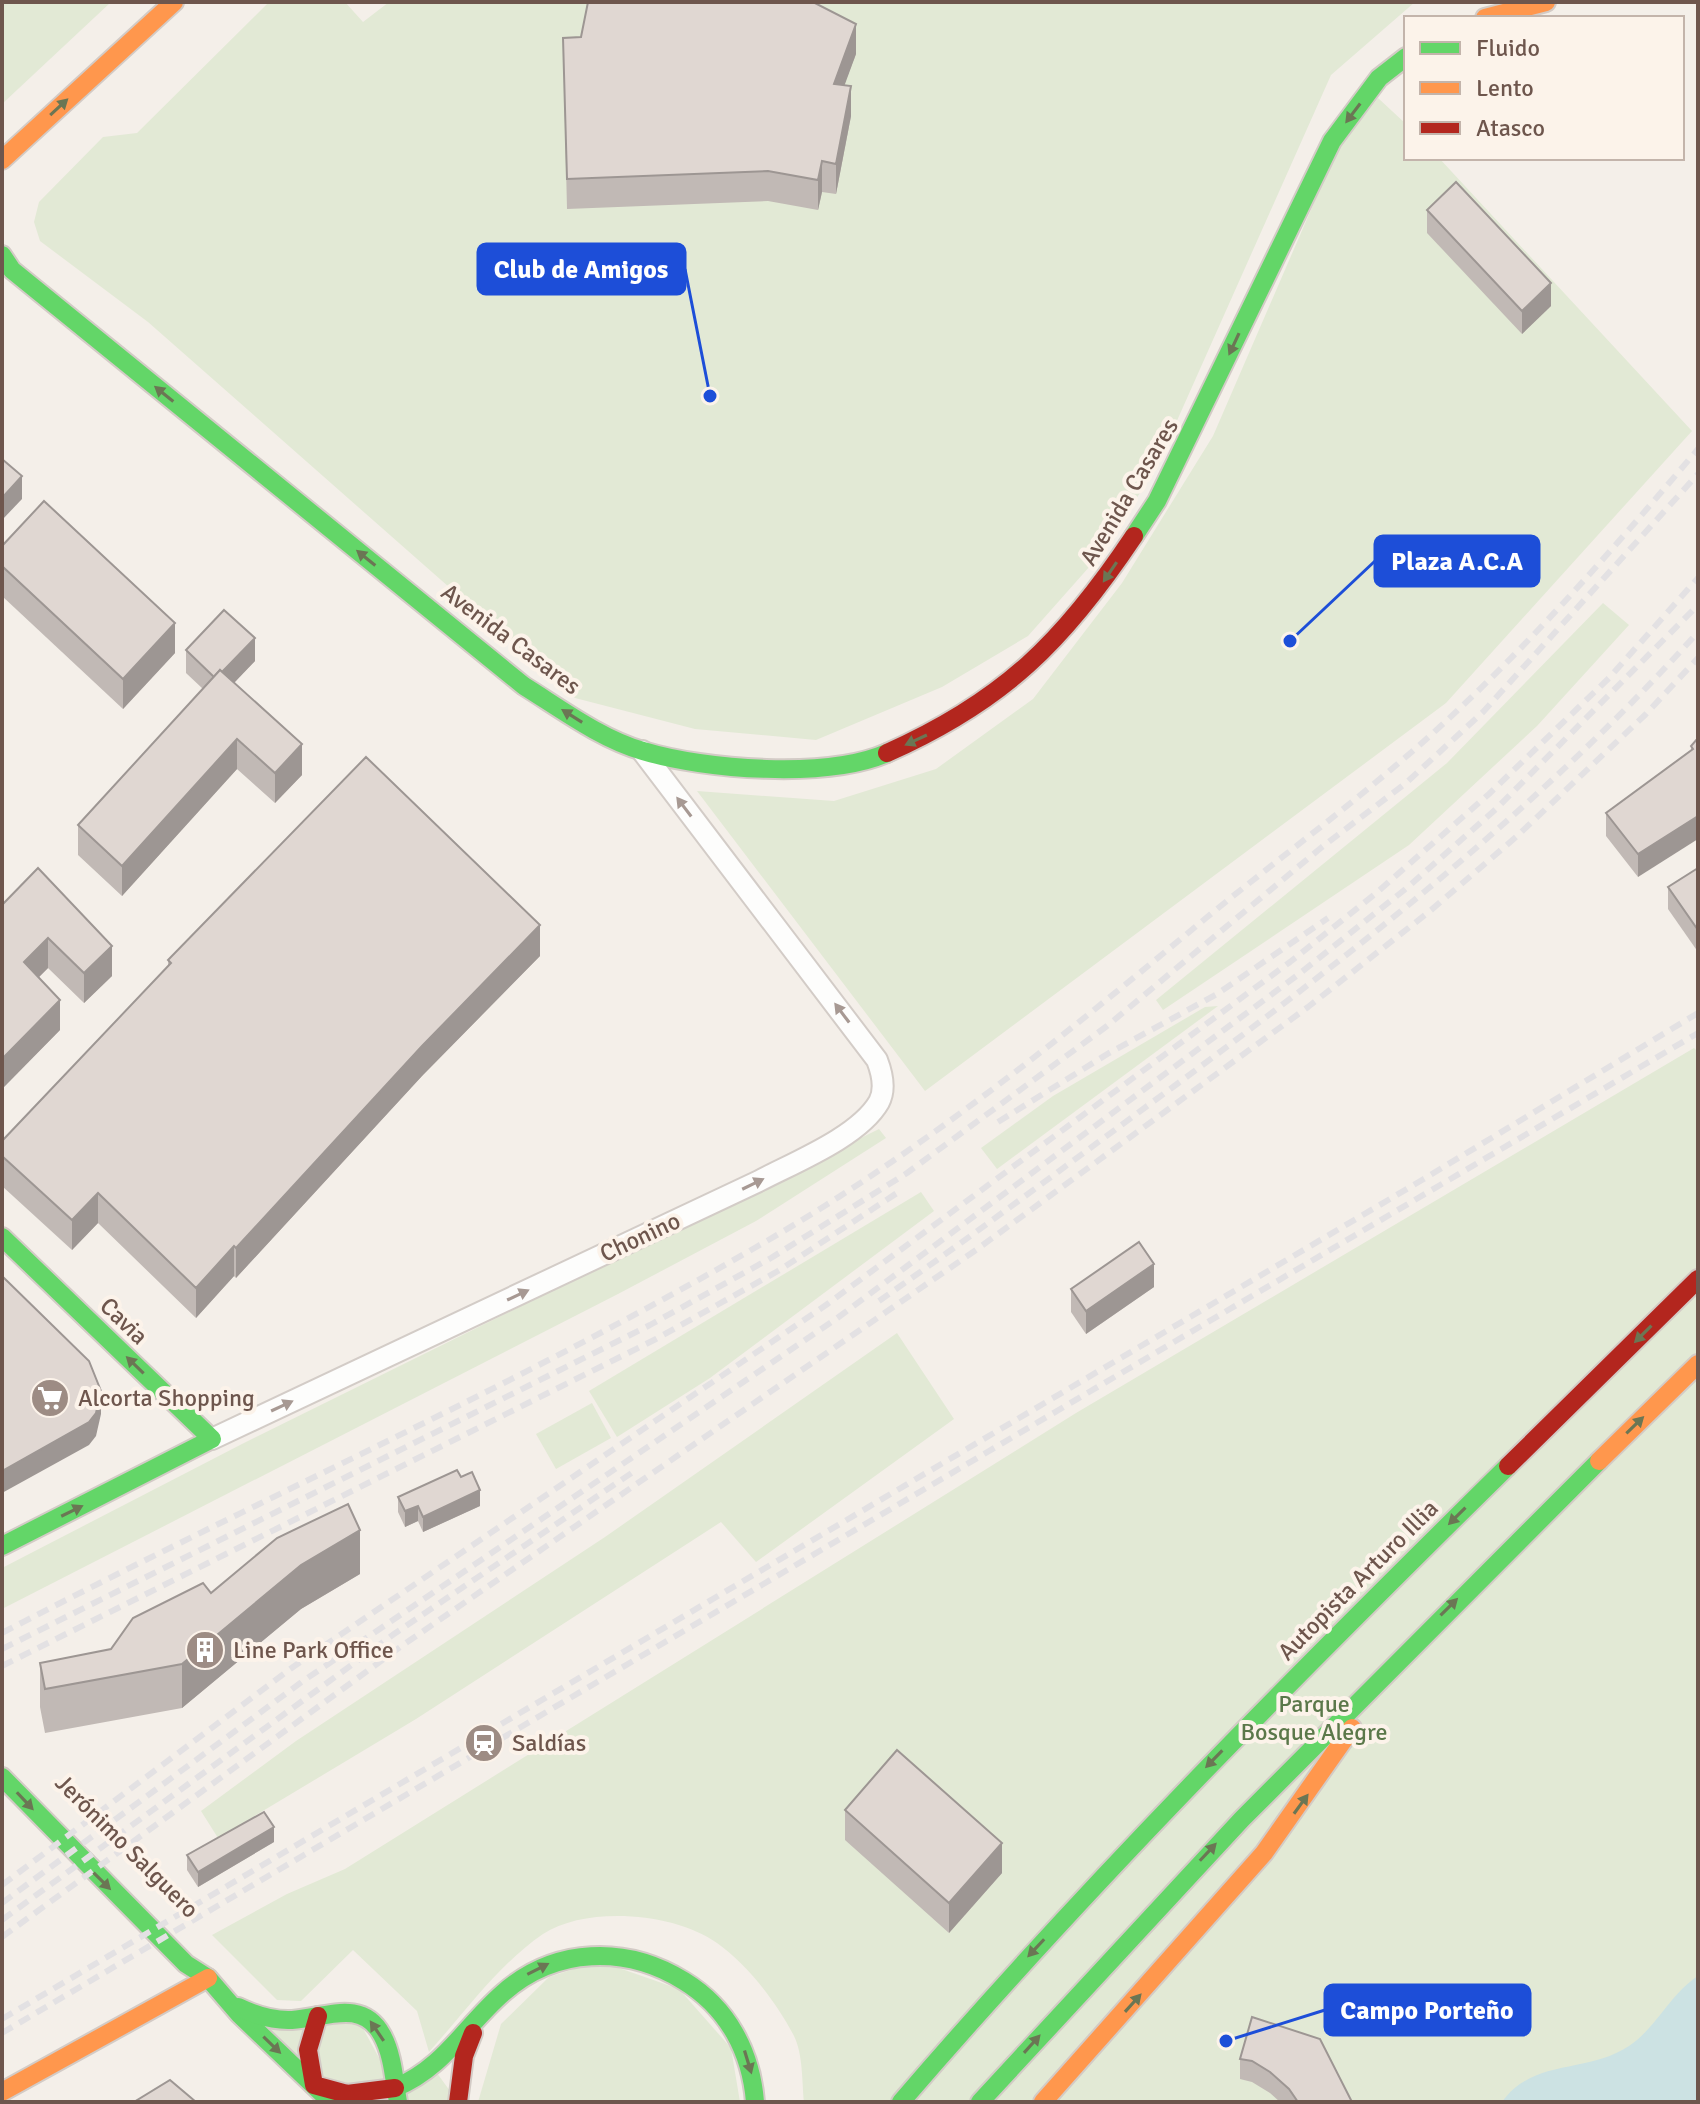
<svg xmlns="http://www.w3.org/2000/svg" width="1700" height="2104" viewBox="0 0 1700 2104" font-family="Signika,sans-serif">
<rect width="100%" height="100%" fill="#f4efe9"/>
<!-- green -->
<g fill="#e2e9d5">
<polygon points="2,2 111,2 2,104"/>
<polygon points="269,2 345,2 363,22 389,2 1415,2 1331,75 1155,470 1098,557 1028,636 942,687 816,740 695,729 575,698 148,322 40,241 34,222 39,202 103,137 137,133"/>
<polygon points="1378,98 1406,124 1406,158 1439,158 1692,431 1446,703 925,1091 697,791 834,801 936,769 1033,699 1122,583 1213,436 1336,152"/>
<polygon points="1603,603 1629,625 1537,726 1409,845 1163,1010 1156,1000 1447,763"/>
<polygon points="1218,1006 997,1169 981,1148 1053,1096 1205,1007"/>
<path d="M1694 1048 1698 1052V2102H804C802 2082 803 2054 794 2036 777 2003 748 1965 717 1943 676 1913 587 1905 543 1934 499 1964 465 2012 429 2052L417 2011 353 1950 301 2001 277 2000 212 1935 287 1894 345 1869 1076 1413Z"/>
<polygon points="879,1129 886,1138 756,1221 618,1294 2,1609 2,1568 242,1444"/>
<polygon points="921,1192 934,1211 710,1378 617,1437 589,1391"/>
<polygon points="897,1333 954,1419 756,1562 721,1522 416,1719 218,1838 201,1811 296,1741 605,1537"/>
<polygon points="592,1403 611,1438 556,1469 536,1434"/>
<polygon points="599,1961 679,1989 731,2048 740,2102 478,2102 501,2024 549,1977"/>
<polygon points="246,2011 354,2012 395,2087 434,2069 458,2102 331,2102"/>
</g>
<!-- water -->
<path fill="#cce2e3" d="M1698 1976V2102H1502C1533 2058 1587 2074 1629 2046 1657 2027 1670 1994 1698 1976Z"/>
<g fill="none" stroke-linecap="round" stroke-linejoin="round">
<!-- street casing -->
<g stroke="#d3ccc7" stroke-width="24">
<path id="street" d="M212 1439 759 1181C793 1163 859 1137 879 1102 886 1089 882 1073 877 1060L642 751"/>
</g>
<!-- fast casing -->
<g stroke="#d3cbc6" stroke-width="22">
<g id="fast">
<path d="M2 255 12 270 524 686C561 709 601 739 643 751 705 770 828 779 887 753"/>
<polyline points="1134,536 1157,501 1332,141 1379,78 1406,57"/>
<polyline points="2,1237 212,1439 2,1546"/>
<polyline points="2,1777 186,1964 208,1978 239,2014 331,2102"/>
<path d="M238 2007C255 2015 273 2021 292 2020 325 2018 362 1998 382 2035 393 2055 394 2080 398 2102"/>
<path d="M395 2088C444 2068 465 2026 503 1993 555 1947 626 1945 684 1981 728 2008 751 2052 755 2102"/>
<path d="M901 2102C1092 1880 1299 1672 1508 1466"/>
<polyline points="980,2102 1242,1819 1599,1461"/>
</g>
</g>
<!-- slow casing -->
<g stroke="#d3cbc6" stroke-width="22">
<g id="slow">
<polyline points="1485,18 1546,2"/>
<polyline points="2,160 174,2"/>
<polyline points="1599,1461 1698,1364"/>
<polyline points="2,2092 208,1978"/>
<polyline points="1043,2102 1264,1853 1352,1728"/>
</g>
</g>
<!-- jam casing -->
<g stroke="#d3cbc6" stroke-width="22">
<g id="jam">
<path d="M887 753C1004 701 1064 641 1134 536"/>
<polyline points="1508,1466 1698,1279"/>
<polyline points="318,2016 308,2050 314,2085 347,2094 395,2088"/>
<polyline points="458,2102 464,2056 473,2033"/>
</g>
</g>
<!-- street -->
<use href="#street" stroke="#fdfdfc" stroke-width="20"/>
<!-- fast -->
<use href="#fast" stroke="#63d668" stroke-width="18"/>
<!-- slow -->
<use href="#slow" stroke="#ff974d" stroke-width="18"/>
<!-- jam -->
<use href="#jam" stroke="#b3261e" stroke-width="18"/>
<!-- rail -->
<g stroke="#e3e1e3" stroke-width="6" stroke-dasharray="12 8" stroke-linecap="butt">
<polyline points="998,1122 1109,1053 1217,994 1328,918"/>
<path d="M879 1301C978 1232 1075 1159 1173 1087 1360 948 1541 807 1698 632"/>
<path d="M2 1633C253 1502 513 1388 758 1246 919 1154 1064 1036 1206 918 1268 867 1333 819 1394 767 1506 673 1604 560 1698 449"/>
<polyline points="2,1649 650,1325 771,1258 907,1173 1107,1026 1322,847 1406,783 1483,712 1698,474"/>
<polyline points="2,1666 656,1339 778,1271 897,1193"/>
<polyline points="2,1885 293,1667 826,1305 1290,962 1375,894 1489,794 1609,678 1698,578"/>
<polyline points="2,1903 303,1681 836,1319 1299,974 1408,887 1496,809 1698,605"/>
<polyline points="2,1920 394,1634 636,1470"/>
<polyline points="2,1937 403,1645 976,1250 1308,1007 1430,911 1516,837 1645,715 1698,658"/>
<polyline points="2,2019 1422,1180 1698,1013"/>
<polyline points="2,2033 1698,1033"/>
</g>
</g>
<!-- wall -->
<g fill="#c1b9b5">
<polygon points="581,37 856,54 844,85 851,116 836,194 822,192 818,210 768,201 567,209 563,38"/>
<polygon points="1427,210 1551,306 1522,334 1427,233"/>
<polygon points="2,546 175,653 123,709 2,596"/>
<polygon points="186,650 255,661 234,682 302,775 275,803 237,769 122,896 78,855 78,825 203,689 186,673"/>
<polygon points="1698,738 1638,877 1606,836 1606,813 1691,750 1691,746"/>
<polygon points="1698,868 1698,952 1668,909 1668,887"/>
<polygon points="2,905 112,976 84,1003 48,968 39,977 60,1030 2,1089"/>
<polygon points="540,956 422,1076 236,1278 234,1276 196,1318 98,1223 72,1250 2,1186 2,1141 168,966 168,960"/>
<polygon points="1154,1287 1086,1334 1071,1312 1071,1289"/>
<polygon points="461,1477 480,1506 423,1532 418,1521 405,1527 398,1512 398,1497"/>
<polygon points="360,1574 301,1609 182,1708 45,1733 40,1707 40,1663 111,1649 211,1593"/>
<polygon points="845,1810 1002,1873 949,1933 845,1840"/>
<polygon points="274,1842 198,1887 187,1870 187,1855"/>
<polygon points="1252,2017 1352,2102 1280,2102 1270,2093 1252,2082 1240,2079 1240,2059"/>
</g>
<!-- shaded-wall -->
<g fill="#9d9693">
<polygon points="856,24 856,54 834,114 834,84"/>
<polygon points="851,86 851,116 836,194 836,164"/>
<polygon points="822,161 822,192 818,210 818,180"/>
<polygon points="1551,283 1551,306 1522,334 1522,311"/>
<polygon points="22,476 22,499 2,520 2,498"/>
<polygon points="175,623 175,653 123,709 123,679"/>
<polygon points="255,638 255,661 216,702 216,679"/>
<polygon points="237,739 237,769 122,896 122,866"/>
<polygon points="302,744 302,775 275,803 275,773"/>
<polygon points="1698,816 1698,839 1638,877 1638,854"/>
<polygon points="540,925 540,956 422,1076 236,1278 236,1248 422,1046"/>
<polygon points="48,938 48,968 24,992 24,962"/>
<polygon points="112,946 112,976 84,1003 84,973"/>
<polygon points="60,1000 60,1030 2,1089 2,1059"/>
<polygon points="98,1193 98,1223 72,1250 72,1220"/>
<polygon points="234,1246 234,1276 196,1318 196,1288"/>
<polygon points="1154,1264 1154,1287 1086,1334 1086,1311"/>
<polygon points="101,1391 101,1414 96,1436 89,1445 2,1493 2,1471"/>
<polygon points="480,1490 480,1506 423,1532 423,1517"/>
<polygon points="418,1506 418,1521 405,1527 405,1511"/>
<polygon points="360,1530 360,1574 301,1609 182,1708 182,1664 301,1565"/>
<polygon points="274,1827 274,1842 198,1887 198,1872"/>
<polygon points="1002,1843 1002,1873 949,1933 949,1903"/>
</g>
<!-- building -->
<g fill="#e0d7d2" stroke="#9d9693" stroke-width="2">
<polygon points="588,2 813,2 856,24 834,84 851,86 836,164 822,161 818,180 768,171 567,179 563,38 581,37"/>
<polygon points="1456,182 1551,283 1522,311 1427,210"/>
<polygon points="2,459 22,476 2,498"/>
<polygon points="44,501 175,623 123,679 2,566 2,546"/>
<polygon points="224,610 255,638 222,672 220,670 214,677 186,650"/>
<polygon points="220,670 302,744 275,773 237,739 122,866 78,825"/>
<polygon points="1698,738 1698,816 1638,854 1606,813 1693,749 1691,746"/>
<polygon points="366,757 540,925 422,1046 236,1248 234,1246 196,1288 98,1193 72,1220 2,1156 2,1141 171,963 168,960"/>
<polygon points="38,868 112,946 84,973 48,938 24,962 60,1000 2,1059 2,905"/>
<polygon points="1698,868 1698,930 1668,887"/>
<polygon points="1139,1242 1154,1264 1086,1311 1071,1289"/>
<polygon points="2,1276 89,1361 101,1391 96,1413 89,1422 2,1471"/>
<polygon points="457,1470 461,1477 472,1472 480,1490 423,1517 418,1506 405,1511 398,1497"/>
<polygon points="348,1504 360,1530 301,1565 182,1664 45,1689 40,1663 111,1649 133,1618 203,1583 211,1593 277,1538"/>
<polygon points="897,1750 1002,1843 949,1903 845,1810"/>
<polygon points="264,1812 274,1827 198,1872 187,1855"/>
<polygon points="1252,2017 1320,2039 1352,2102 1298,2102 1289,2089 1270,2072 1252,2061 1240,2059"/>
<polygon points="170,2080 196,2102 134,2102"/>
</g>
<!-- one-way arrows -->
<defs><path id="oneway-solid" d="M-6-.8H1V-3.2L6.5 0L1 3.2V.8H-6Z" transform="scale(2)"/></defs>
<g fill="#6b7654">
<use href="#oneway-solid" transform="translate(59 107) rotate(-43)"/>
<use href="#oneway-solid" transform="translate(1353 113) rotate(127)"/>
<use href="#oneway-solid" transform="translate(1234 344) rotate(115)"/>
<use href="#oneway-solid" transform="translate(164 394) rotate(-141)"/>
<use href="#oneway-solid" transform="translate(366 558) rotate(-141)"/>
<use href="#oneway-solid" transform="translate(1110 572) rotate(124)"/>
<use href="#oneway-solid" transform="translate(572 716) rotate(-148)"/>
<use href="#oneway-solid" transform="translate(916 740) rotate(155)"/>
<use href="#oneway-solid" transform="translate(1643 1334) rotate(135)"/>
<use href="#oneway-solid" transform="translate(135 1365) rotate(-136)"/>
<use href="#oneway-solid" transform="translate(1635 1425) rotate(-44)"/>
<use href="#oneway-solid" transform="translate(72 1511) rotate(-26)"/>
<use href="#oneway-solid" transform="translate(1457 1516) rotate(135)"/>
<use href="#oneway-solid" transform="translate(1449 1607) rotate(-45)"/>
<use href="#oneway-solid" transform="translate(1214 1759) rotate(134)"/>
<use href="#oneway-solid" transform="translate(25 1801) rotate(47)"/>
<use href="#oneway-solid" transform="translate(1301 1804) rotate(-54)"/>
<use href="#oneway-solid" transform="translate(1208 1852) rotate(-47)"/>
<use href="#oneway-solid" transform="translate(102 1881) rotate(45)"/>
<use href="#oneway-solid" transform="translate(1036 1948) rotate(133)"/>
<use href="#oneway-solid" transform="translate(538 1969) rotate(-27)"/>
<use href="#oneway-solid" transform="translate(1133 2003) rotate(-48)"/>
<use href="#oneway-solid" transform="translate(377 2031) rotate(-124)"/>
<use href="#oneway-solid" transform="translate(1032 2044) rotate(-48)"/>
<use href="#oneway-solid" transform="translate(272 2045) rotate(44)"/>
<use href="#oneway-solid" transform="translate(748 2062) rotate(73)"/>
</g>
<g fill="#a79993">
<use href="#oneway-solid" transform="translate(684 807) rotate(-127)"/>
<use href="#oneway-solid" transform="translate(842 1013) rotate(-127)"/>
<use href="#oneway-solid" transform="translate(753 1184) rotate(-26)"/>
<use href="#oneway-solid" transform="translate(518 1295) rotate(-25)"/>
<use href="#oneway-solid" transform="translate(282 1406) rotate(-25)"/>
</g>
<!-- icons -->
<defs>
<g id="supermarket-disc" transform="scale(2)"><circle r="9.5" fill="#9d8c84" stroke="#fcf3ea"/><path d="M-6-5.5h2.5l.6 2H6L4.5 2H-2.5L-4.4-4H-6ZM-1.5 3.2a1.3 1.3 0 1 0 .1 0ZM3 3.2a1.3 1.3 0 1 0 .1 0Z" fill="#fff"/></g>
<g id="building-disc" transform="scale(2)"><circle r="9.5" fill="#9d8c84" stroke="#fcf3ea"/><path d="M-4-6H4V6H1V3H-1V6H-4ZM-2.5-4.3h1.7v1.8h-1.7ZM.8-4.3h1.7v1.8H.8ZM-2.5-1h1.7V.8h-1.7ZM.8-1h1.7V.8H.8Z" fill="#fff"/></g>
<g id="station-disc" transform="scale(2)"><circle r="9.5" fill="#9d8c84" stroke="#fcf3ea"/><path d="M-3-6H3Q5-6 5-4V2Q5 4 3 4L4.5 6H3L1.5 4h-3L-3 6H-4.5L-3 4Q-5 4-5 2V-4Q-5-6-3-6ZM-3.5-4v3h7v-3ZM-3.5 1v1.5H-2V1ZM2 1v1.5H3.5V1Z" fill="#fff"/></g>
</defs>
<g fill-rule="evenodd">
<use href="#supermarket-disc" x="50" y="1398"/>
<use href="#building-disc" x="205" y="1650"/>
<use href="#station-disc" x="484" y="1743"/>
</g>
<g text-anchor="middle" stroke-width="8" stroke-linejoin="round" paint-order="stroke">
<!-- street labels -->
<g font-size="24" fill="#6e564d" stroke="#fcf3ea">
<text transform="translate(1129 492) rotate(-59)" y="8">Avenida Casares</text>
<text transform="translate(511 639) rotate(37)" y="8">Avenida Casares</text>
<text transform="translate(640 1237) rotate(-25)" y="8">Chonino</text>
<text transform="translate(124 1321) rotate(44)" y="8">Cavia</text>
<text transform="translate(1358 1580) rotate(-45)" y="8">Autopista Arturo Illia</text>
<text transform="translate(127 1846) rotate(45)" y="8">Jerónimo Salguero</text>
</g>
<!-- poi labels -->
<g font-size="24" fill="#6e564d" stroke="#fcf3ea" text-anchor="start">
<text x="78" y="1406">Alcorta Shopping</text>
<text x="233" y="1658">Line Park Office</text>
<text x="512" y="1751">Saldías</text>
</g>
<!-- park labels -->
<g font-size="24" fill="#5b784a" stroke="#fcf3ea">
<text x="1314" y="1712">Parque<tspan x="1314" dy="28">Bosque Alegre</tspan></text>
</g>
</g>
<!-- callouts -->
<path fill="none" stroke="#1d4ed8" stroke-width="3" d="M710 396L685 269M1290 641L1375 561M1226 2041L1325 2010"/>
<g fill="#1d4ed8" stroke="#fcf3ea" stroke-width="3">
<circle cx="710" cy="396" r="8"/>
<circle cx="1290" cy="641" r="8"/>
<circle cx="1226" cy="2041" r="8"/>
</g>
<g fill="#1d4ed8" stroke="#1d4ed8" stroke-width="3">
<rect x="478" y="244" width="207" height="50" rx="8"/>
<rect x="1375" y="536" width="164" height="50" rx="8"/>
<rect x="1325" y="1985" width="205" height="50" rx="8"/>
</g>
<g font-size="26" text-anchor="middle" font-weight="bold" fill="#fff">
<text x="581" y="278">Club de Amigos</text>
<text x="1457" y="570">Plaza A.C.A</text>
<text x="1427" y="2019">Campo Porteño</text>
</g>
<!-- border -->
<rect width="1700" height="2104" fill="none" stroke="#6e564d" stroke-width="8"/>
<!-- legend -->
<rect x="1404" y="16" width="280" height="144" fill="#fcf3ea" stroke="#c3b4ab" stroke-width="2"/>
<rect x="1420" y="42" width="40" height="12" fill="#63d668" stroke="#c3b4ab" stroke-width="2"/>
<text x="1476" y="56" font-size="24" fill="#6e564d">Fluido</text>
<rect x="1420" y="82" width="40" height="12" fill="#ff974d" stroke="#c3b4ab" stroke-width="2"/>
<text x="1476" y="96" font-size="24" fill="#6e564d">Lento</text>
<rect x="1420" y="122" width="40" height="12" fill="#b3261e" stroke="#c3b4ab" stroke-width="2"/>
<text x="1476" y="136" font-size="24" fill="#6e564d">Atasco</text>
</svg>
